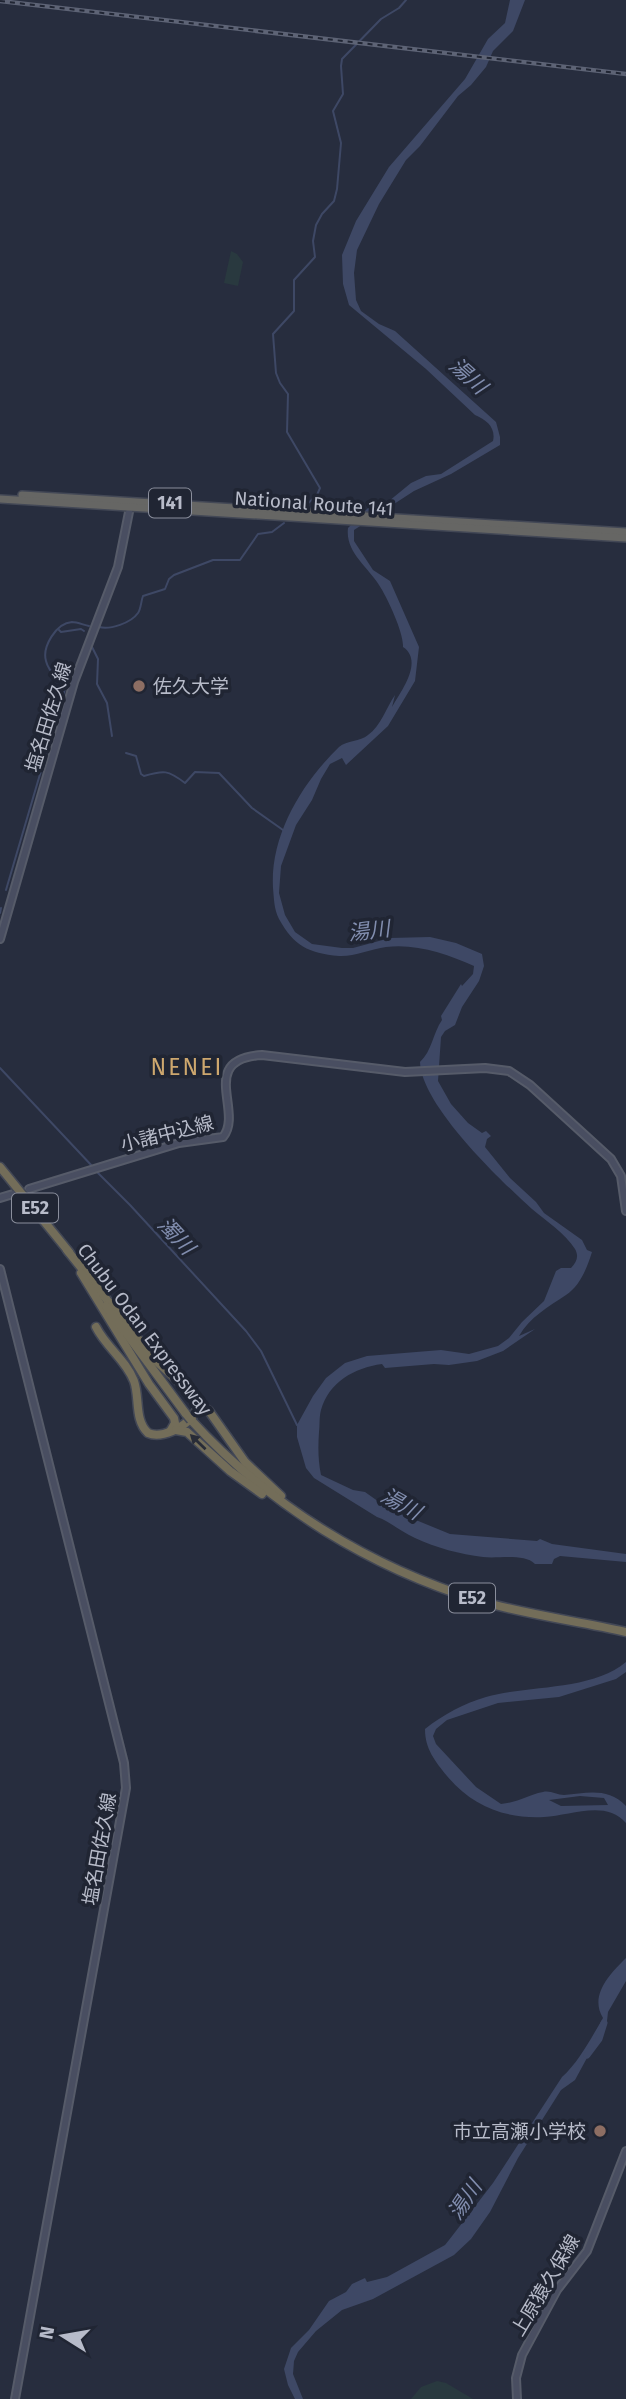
<svg xmlns="http://www.w3.org/2000/svg" width="626" height="2399" viewBox="0 0 626 2399" font-family="'Fira Sans','Noto Sans JP',sans-serif">
<rect width="100%" height="100%" fill="#272d3e"/>
<!-- green -->
<g fill="#29393f">
<polygon points="231,251 237,254 243,262 238,286 224,283"/>
<polygon points="437,2381 446,2383 473,2399 411,2399 421,2387"/>
</g>
<!-- water -->
<g fill="#3e4865" fill-rule="evenodd">
<path d="M510 0H525L513 31 493 51 486 67 471 85 458 96 420 146 406 160 379 204 357 250 354 273 356 300 361 311 379 324 395 331 496 422 500 437V445L451 474 414 491 354 530V541L373 570 390 581 419 647 415 681 388 726 346 765 342 758 330 764 321 779 312 800 296 825 281 866 279 893 285 915 295 932 312 944 342 948H353L390 938 430 937 456 943 482 954 484 966 479 981 462 1007 455 1025 445 1031 441 1037 438 1081 451 1104 468 1123 482 1133 486 1131 491 1136 487 1139 485 1147 510 1178 536 1202 544 1213 582 1240 587 1250 592 1252C587 1268 580 1286 566 1295 548 1307 530 1317 519 1336L535 1329 503 1351 477 1361 449 1365 434 1364 385 1368 382 1364C354 1368 329 1382 321 1410 319 1417 320 1425 319 1432 318 1447 318 1460 321 1475L353 1490 365 1492 389 1509 450 1534 537 1541 540 1539 552 1544 626 1554V1562L560 1556 554 1559 552 1564H535C524 1553 498 1559 483 1557 460 1554 436 1548 415 1538 401 1532 391 1522 377 1517L314 1478 306 1468 297 1437V1425L313 1396 326 1378 345 1363 367 1356 441 1350 469 1354 498 1346 509 1338 522 1322 544 1301 556 1271 561 1268H571C577 1262 579 1256 575 1249 565 1233 546 1221 532 1209 501 1181 421 1105 420 1062 432 1051 433 1033 442 1020L441 1016 461 984 462 986 473 974 474 966C448 954 415 943 386 947 371 949 353 957 339 956 308 953 294 946 279 919 274 909 274 899 273 888 270 835 302 783 339 747 347 740 360 742 368 735 381 726 386 708 395 695L392 707C401 691 424 661 403 647 404 633 387 597 379 585 368 567 345 552 348 528L369 507H378L389 501 411 483 426 476 441 474 493 441C496 428 487 420 475 415L426 369 349 305 343 284 342 255 356 221 389 167 465 79 488 39 505 23Z"/>
<path d="M626 1662V1672L616 1679 559 1697 498 1703 447 1720 436 1729 433 1736 436 1744 476 1787 501 1804C520 1802 527 1795 543 1792 550 1790 557 1795 564 1795 587 1793 608 1787 626 1806V1823C606 1799 569 1816 544 1817 505 1819 472 1806 447 1776 435 1761 425 1749 425 1729 444 1714 463 1704 486 1697 528 1685 592 1691 626 1662ZM580 1796 604 1798 608 1805 561 1806 549 1800Z"/>
<path d="M626 1958V1981L608 2012 607 2021 575 2080 561 2090 518 2158 490 2212 471 2239 454 2255 373 2299 342 2310 316 2331 298 2352 294 2361 293 2374 303 2399H295L288 2385 284 2369 291 2348 309 2330 329 2301 346 2292 352 2284 365 2278 367 2282 387 2277 445 2245 449 2240 493 2183 562 2077C579 2062 591 2038 603 2018 589 1995 610 1974 626 1958Z"/>
</g>
<g fill="none" stroke-linecap="round" stroke-linejoin="round">
<!-- stream -->
<g stroke="#3e4865" stroke-width="2">
<polyline points="305,506 317,495 320,488 287,432 288,394 280,383 276,373 273,334 294,311 294,280 315,257 313,241 316,225 322,214 334,201 337,189 341,143 333,111 343,94 341,66 342,59 381,19 399,8 406,0"/>
<path d="M99 627C110 630 131 623 138 613 141 609 141 601 143 596L165 589 169 579 174 575 213 560H240L258 534 272 532 284 523"/>
<polyline points="59,630 61,632 81,629 84,631"/>
<polyline points="92,647 98,659 97,684 107,703 112,736"/>
<path d="M126 753 136 756 141 774 144 776C164 770 168 770 185 783L195 772 219 773 252 808 283 830"/>
<path d="M6 890 65 689C60 679 49 674 46 661 42 647 56 623 72 622 77 622 84 625 89 626"/>
<polyline points="0,913 1,908"/>
<polyline points="0,1068 93,1167"/>
<polyline points="96,1171 130,1205 246,1331 261,1351 297,1425"/>
</g>
<!-- river -->
<polyline stroke="#3e4865" stroke-width="7" points="587,2055 599,2039 604,2023"/>
<!-- secondary casing -->
<g stroke="#565b69" stroke-width="10">
<g id="secondary">
<polyline points="0,939 74,682 118,567 130,507"/>
<path d="M29 1189 179 1143 223 1137C244 1112 197 1059 262 1055L405 1072 485 1068 509 1071 530 1085 611 1159 621 1176 626 1211"/>
<polyline points="0,1198 13,1194"/>
<polyline points="0,1269 124,1763 126,1788 15,2399"/>
<polyline points="517,2399 516,2378 522,2355 557,2290 587,2251 626,2151"/>
</g>
</g>
<!-- trunk casing -->
<g stroke="#434856" stroke-width="10">
<g id="trunk">
<polyline points="22,495 626,532"/>
<polyline points="0,499 626,538"/>
</g>
</g>
<!-- motorway casing -->
<g stroke="#434856" stroke-width="11">
<g id="motorway">
<polyline points="0,1167 69,1252"/>
<path d="M67 1250 155 1360 199 1400C200 1419 166 1441 148 1433 134 1420 140 1398 134 1381 126 1360 106 1347 96 1327"/>
<polyline points="81,1273 149,1384 174,1418 175,1423 171,1430"/>
<polyline points="106,1306 186,1414"/>
<polyline points="199,1407 205,1408 209,1411 245,1462 281,1496"/>
<path d="M191 1420C270 1506 369 1567 480 1601 528 1615 578 1621 626 1632"/>
<polyline points="176,1430 187,1432 230,1471 262,1494"/>
</g>
</g>
<!-- secondary -->
<use href="#secondary" stroke="#494e61" stroke-width="6"/>
<!-- trunk -->
<use href="#trunk" stroke="#666664" stroke-width="7"/>
<!-- motorway -->
<use href="#motorway" stroke="#736d59" stroke-width="8"/>
<!-- rail casing -->
<g stroke="#5d6375" stroke-width="4.5">
<polyline id="rail" points="0,1 626,74"/>
</g>
<!-- rail -->
<use href="#rail" stroke="#202533" stroke-width="2" stroke-dasharray="5" stroke-linecap="butt"/>
<!-- motorway-bridge casing -->
<g stroke="#434856" stroke-width="11" stroke-linecap="butt">
<polyline id="motorway-bridge" points="186,1414 191,1420"/>
</g>
<!-- motorway-bridge -->
<use href="#motorway-bridge" stroke="#736d59" stroke-width="8"/>
</g>
<!-- one-way arrows -->
<defs><path id="oneway-solid" d="M-6-.8H1V-3.2L6.5 0L1 3.2V.8H-6Z" transform="scale(1.75)"/></defs>
<use fill="#282c37" href="#oneway-solid" transform="translate(198 1442) rotate(-136)"/>
<!-- markers -->
<g fill="#8d6e63" stroke="#202533" stroke-width="2.5">
<circle cx="139" cy="686" r="7"/>
<circle cx="600" cy="2131" r="7"/>
</g>
<g text-anchor="middle" stroke-width="7" stroke-linejoin="round" paint-order="stroke">
<!-- shield labels -->
<g fill="#202533" stroke="#8a8e9c" stroke-width="2">
<rect x="149" y="488.5" width="42" height="29" rx="5"/>
<rect x="12" y="1193.5" width="46" height="29" rx="5"/>
<rect x="449" y="1583.5" width="46" height="29" rx="5"/>
</g>
<g font-size="18" font-weight="bold" fill="#b7bbc9">
<text x="170" y="509">141</text>
<text x="35" y="1214">E52</text>
<text x="472" y="1604">E52</text>
</g>
<!-- street labels -->
<g font-size="19" fill="#b7bbc9" stroke="#202533">
<text transform="translate(314 503) rotate(4)" y="7">National Route 141</text>
<text transform="translate(48 717) rotate(-73)" y="7">塩名田佐久線</text>
<text transform="translate(167 1133) rotate(-14)" y="7">小諸中込線</text>
<text transform="translate(145 1329) rotate(53)" y="7">Chubu Odan Expressway</text>
<text transform="translate(99 1849) rotate(-80)" y="7">塩名田佐久線</text>
<text transform="translate(545 2285) rotate(-59)" y="7">上原猿久保線</text>
</g>
<!-- poi labels -->
<g font-size="19" fill="#b7bbc9" stroke="#202533" text-anchor="start">
<text x="153" y="693">佐久大学</text>
<text x="586" y="2138" text-anchor="end">市立高瀬小学校</text>
</g>
<!-- water labels -->
<g font-size="21" font-style="italic" fill="#818dae" stroke="#202533">
<text transform="translate(468 376) rotate(42)" y="7">湯川</text>
<text transform="translate(369 931) rotate(-7)" y="7">湯川</text>
<text transform="translate(176 1236) rotate(47)" y="7">濁川</text>
<text transform="translate(401 1504) rotate(29)" y="7">湯川</text>
<text transform="translate(465 2200) rotate(-56)" y="7">湯川</text>
</g>
<!-- quarter labels -->
<g font-size="23" letter-spacing="2" fill="#cda76e" stroke="#202533">
<text x="187" y="1075">NENEI</text>
</g>
</g>
<!-- north arrow -->
<g transform="translate(63 2336) rotate(281)" stroke="#202533" stroke-width="5" paint-order="stroke">
<path d="M0-5L12 26L0 18L-12 26Z" fill="#b7bbc9"/>
<text y="-10" font-size="19" font-weight="bold" text-anchor="middle" fill="#b7bbc9">N</text>
</g>
</svg>
